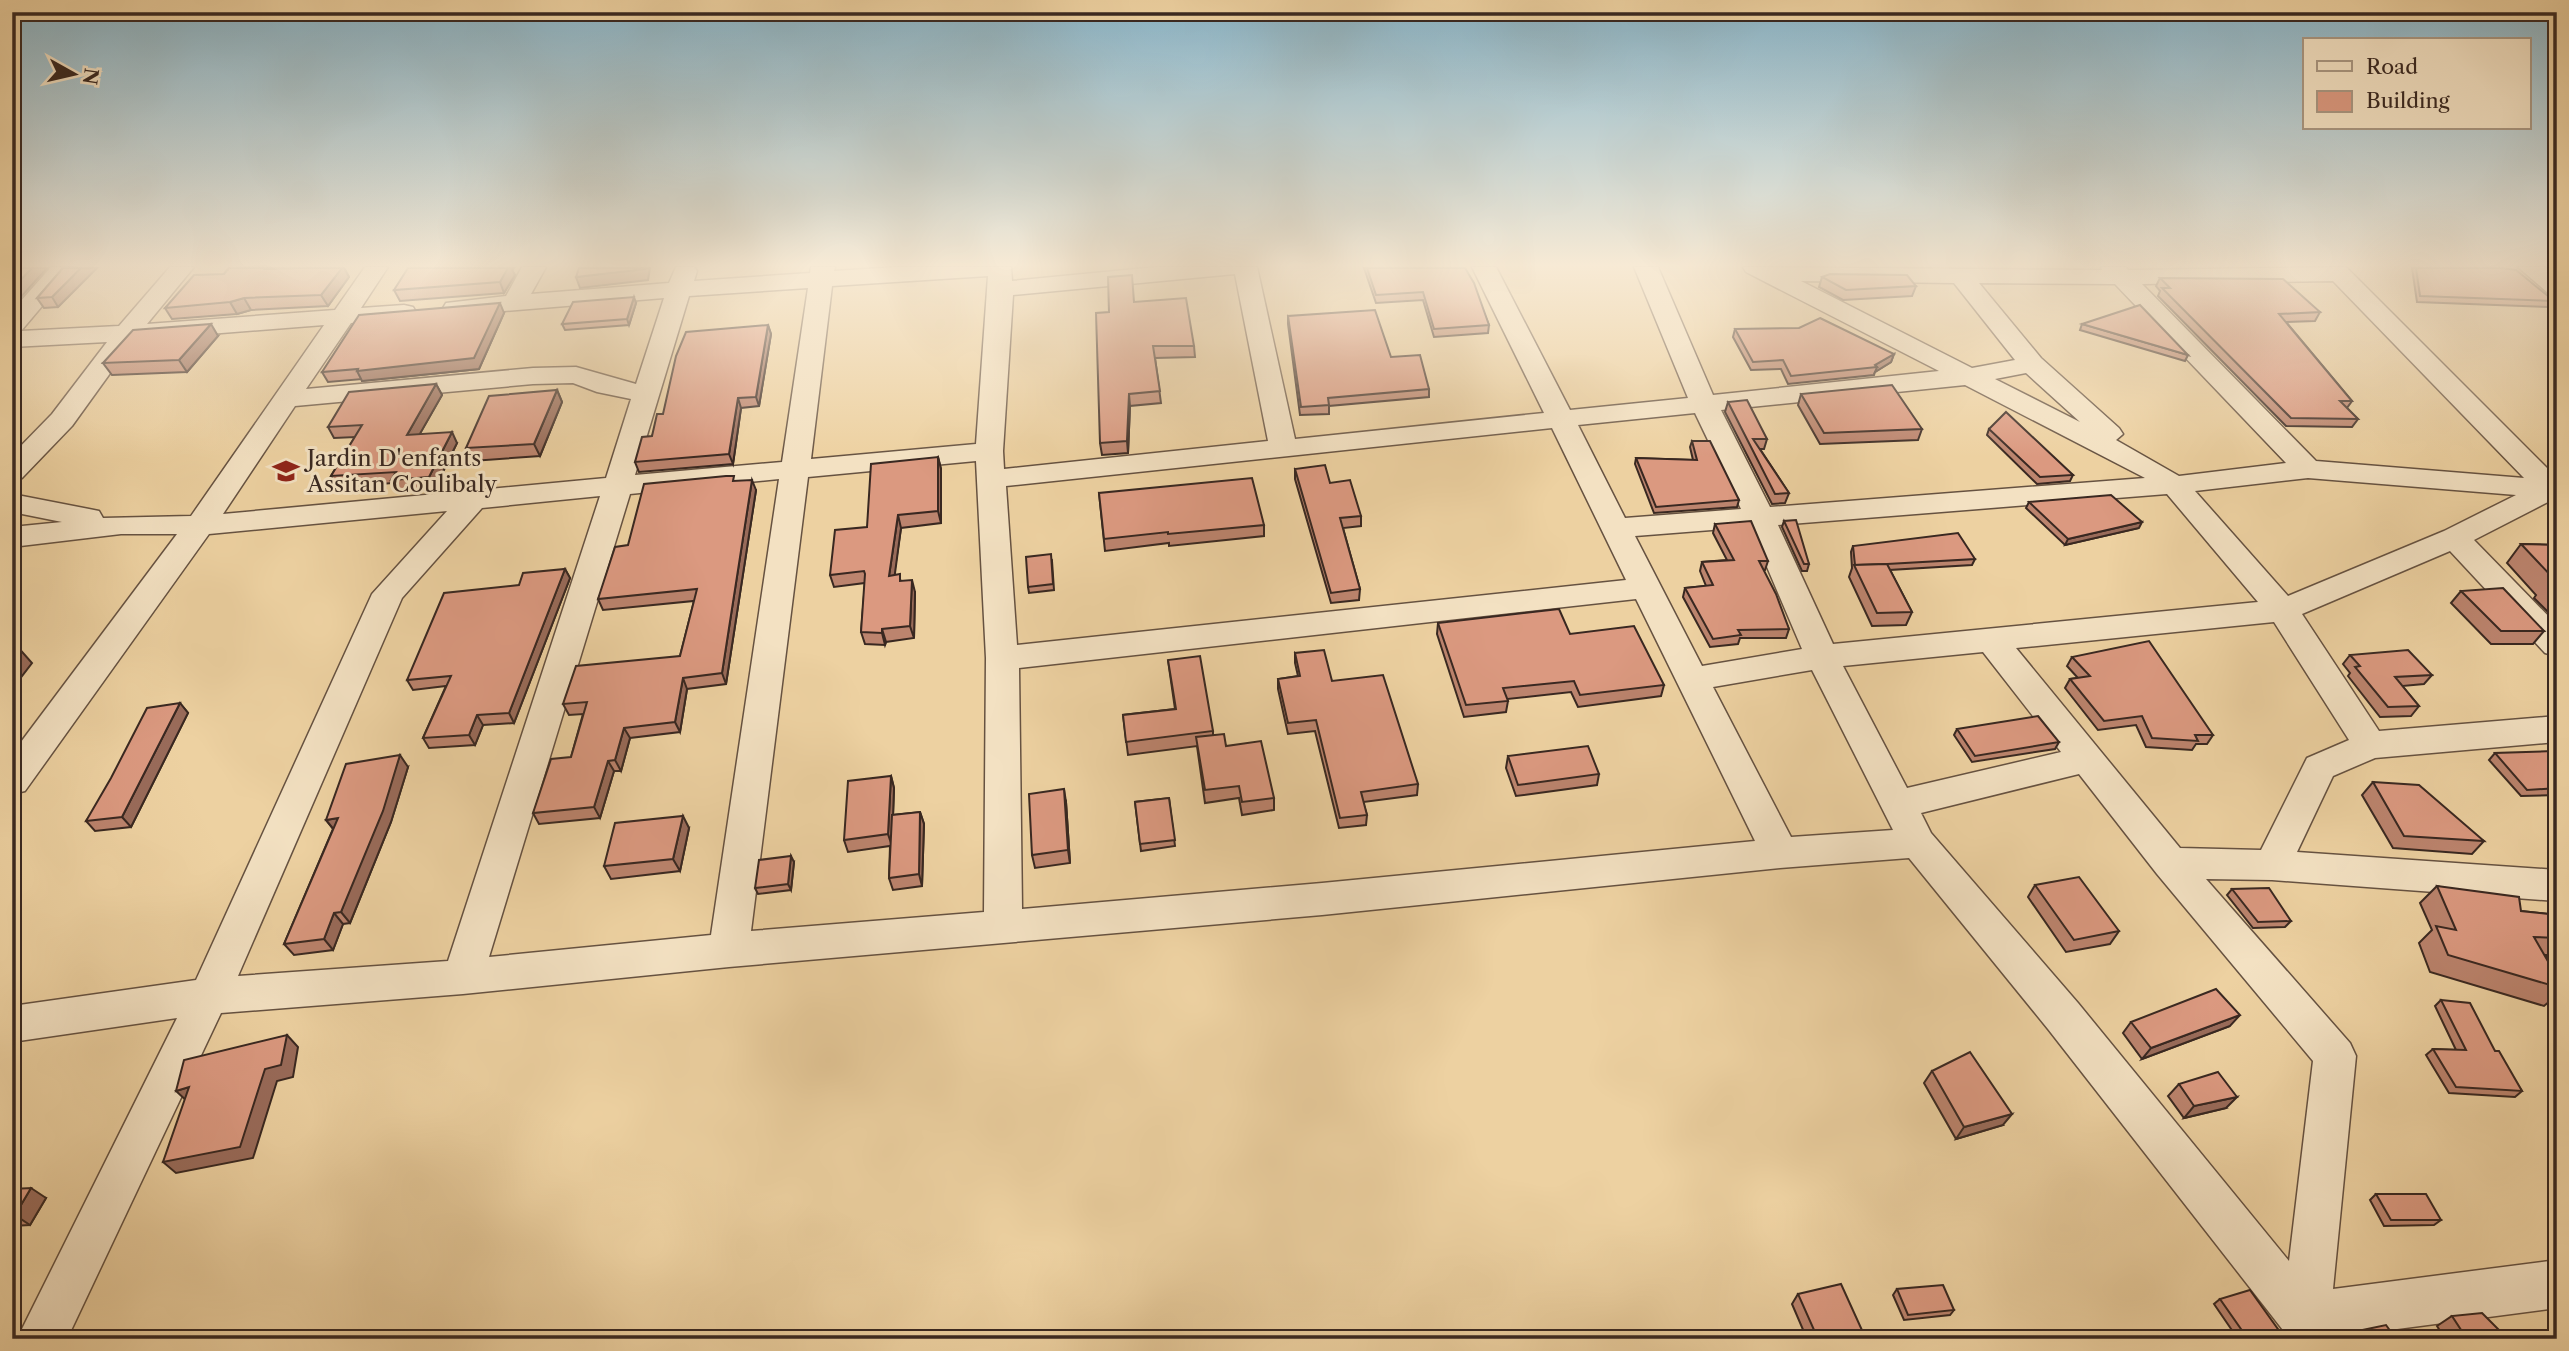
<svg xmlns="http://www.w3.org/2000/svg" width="2569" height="1351" viewBox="0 0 2569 1351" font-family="'Libre Caslon Text',serif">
<rect width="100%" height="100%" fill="#edd1a1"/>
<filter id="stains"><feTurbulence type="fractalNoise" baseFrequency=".00286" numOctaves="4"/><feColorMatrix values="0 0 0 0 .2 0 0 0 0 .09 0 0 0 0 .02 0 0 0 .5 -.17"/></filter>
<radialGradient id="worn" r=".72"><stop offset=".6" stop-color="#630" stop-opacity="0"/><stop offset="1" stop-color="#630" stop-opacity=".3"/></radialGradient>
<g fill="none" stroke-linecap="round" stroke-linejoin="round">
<!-- minor casing -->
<g stroke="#665241" stroke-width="3">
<g id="minor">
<path d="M51 267H75L21 331 119 326 170 267H194L147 324 335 310 365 267H388L361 308 404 305 413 307 416 312 413 317 351 323 306 389 533 368 576 367 636 384 664 298 455 315 446 313 443 308 446 303 506 296 522 267H546L531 294 669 283 676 267H694L697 271 694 281 810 273 811 267H835L834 271 896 267H1011L1012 281 1156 267H1257L1295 439 1544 413 1472 267H1496L1570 410 1688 398 1634 267H1658L1713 395 1939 371 1746 272 1743 267 2102 270 2101 267H2126L2128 270 2346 267 2557 478V504L2548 502 2474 540 2557 625V656L2545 653 2450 551 2302 614 2379 731 2557 716V742L2375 758 2333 776 2297 852 2557 870V901L2272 880 2206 879 2350 1043 2356 1056 2333 1289 2557 1260V1308L2344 1336 2345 1339H2290L2048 1029 1909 858 1780 868 1322 915 729 967 463 994 221 1013 67 1339H17L177 1018 12 1042V1006L196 980 372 594 447 511 209 534 25 791 12 794V754L177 534H121L12 547V527L62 522 12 512V494L89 509 99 511 103 518 191 516 324 325 134 340 72 426 22 478 12 481V455L52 414 107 342 12 347V311ZM1235 274 1268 441 1004 469 1003 451 1013 295ZM988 276 976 444 811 459 832 286ZM1801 281 1954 283 2015 360 1972 368ZM2333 281 2524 478 2316 461 2142 284ZM1979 283 2115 284 2286 463 2179 476 2116 440 2123 434 2119 428 2041 358ZM808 288 782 462 635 475 689 296ZM2026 373 2080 422 1995 379ZM573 383 597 392 631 399 606 478 223 514 295 406 533 384ZM1965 385 2145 478 1770 507 1721 410ZM1695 413 1741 509 1625 518 1578 425ZM1552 428 1626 580 1017 645 1006 486ZM976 461 986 658 984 912 751 931 808 477ZM2308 478 2516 495 2444 531 2288 596 2195 491ZM779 479 711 935 489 957 630 494ZM2167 494 2258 602 1833 644 1778 525ZM600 496 448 961 238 976 402 598 482 508ZM1750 527 1802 649 1702 666 1635 536ZM1636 599 1755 841 1322 883 1022 909 1019 668ZM2274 622 2349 740 2307 758 2261 850 2180 848 2016 648ZM1983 652 2061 752 1907 788 1843 666ZM1812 670 1893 830 1791 837 1713 687ZM2079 774 2157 874 2313 1061 2289 1261 2078 1003 1931 833 1921 813Z"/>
<polygon points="2518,267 2545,267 2557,276 2557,295 2548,293"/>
</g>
</g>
<!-- minor -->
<use href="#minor" fill="#f3e1c2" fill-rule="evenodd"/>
</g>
<!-- wall -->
<g fill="#bc846e" stroke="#392821" stroke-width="2">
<polygon points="63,268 97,268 58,307 44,308 37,298"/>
<polygon points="229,268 283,268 282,269 344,268 349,277 328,306 251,310 237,314 172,319 165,308 224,274"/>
<polygon points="514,268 512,270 515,275 504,293 400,301 394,290"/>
<polygon points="1364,268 1465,268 1489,325 1488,333 1434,337 1423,300 1376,303"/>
<polygon points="2412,268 2500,268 2554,301 2549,307 2417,302"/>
<polygon points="1822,277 1916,286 1912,296 1843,300 1819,287"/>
<polygon points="2160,278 2320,312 2315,321 2286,322 2352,401 2347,408 2358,419 2352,427 2286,426 2158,296 2160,291 2156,286"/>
<polygon points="1134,302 1194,346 1195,357 1155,358 1161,403 1130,406 1128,453 1102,455 1100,443"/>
<polygon points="636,303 629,325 565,330 562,324"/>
<polygon points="504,313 479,369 362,381 362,379 328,382 322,372"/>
<polygon points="1288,316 1391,357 1429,389 1429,397 1329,406 1329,414 1300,415 1288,324"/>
<polygon points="2082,324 2188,355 2185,361 2080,330"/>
<polygon points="768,325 771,334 759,406 741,408 733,464 639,472 635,462 652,436 663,414"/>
<polygon points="1735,329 1894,354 1891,362 1875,372 1874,375 1788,384 1781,369 1751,370 1733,337"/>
<polygon points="218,336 187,372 112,375 103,363"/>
<polygon points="436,384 442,395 419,435 457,443 435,488 397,491 393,483 338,487 331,476 355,437 334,438 328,427"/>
<polygon points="557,390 562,402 540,456 472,461 466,448"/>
<polygon points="1801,394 1922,429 1918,440 1820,444 1798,405"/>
<polygon points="1728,402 1767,439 1764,449 1760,449 1789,493 1785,503 1772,504 1725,412"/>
<polygon points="1989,429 2073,475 2070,481 2037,484 1987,435"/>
<polygon points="1692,441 1739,500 1737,507 1654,513 1635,464 1636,458 1693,460 1690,447"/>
<polygon points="938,457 941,469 941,523 901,528 894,575 915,592 914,638 886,642 885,645 865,644 861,632 865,583 834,587 830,575 867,527"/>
<polygon points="1295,469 1330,483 1361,516 1361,526 1343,528 1360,589 1359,600 1331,603 1295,479"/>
<polygon points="736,481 756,490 726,684 687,689 680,732 630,738 621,771 614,771 600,818 539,824 533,813 571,757 583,714 569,715 563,704 680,656 694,601 603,610 598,599 628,545"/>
<polygon points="1099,493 1264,525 1264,536 1169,546 1169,543 1105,551"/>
<polygon points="2029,502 2139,528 2065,545 2026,508"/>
<polygon points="1784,521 1809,564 1807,571 1802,571 1782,527"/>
<polygon points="1715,524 1768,561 1765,570 1763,570 1789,629 1786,638 1740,638 1738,644 1710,647 1683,597 1685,588 1706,586 1700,571 1702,562 1727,560 1713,533"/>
<polygon points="2521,544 2557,545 2557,621 2534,598 2536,595 2507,563"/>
<polygon points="1853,546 1975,559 1972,565 1890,570 1912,612 1906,625 1872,626 1849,577 1852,568 1851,552"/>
<polygon points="1052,561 1054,590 1029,593 1028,587"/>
<polygon points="565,569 570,578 514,723 483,725 475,745 429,748 423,738 446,686 413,690 407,680 519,585"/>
<polygon points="2461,591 2544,631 2533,644 2491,644 2451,603"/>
<polygon points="1438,623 1570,634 1664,685 1661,696 1578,707 1571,692 1507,699 1508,701 1506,712 1464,717 1437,634"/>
<polygon points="1295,653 1332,681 1418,784 1417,795 1363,802 1367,815 1366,825 1339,828 1315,731 1288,734 1278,689 1278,679 1298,676 1295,663"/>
<polygon points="2350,655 2432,675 2424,684 2402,686 2419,706 2411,716 2380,717 2348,676 2350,673 2343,664"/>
<polygon points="2072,657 2213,735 2207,744 2196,744 2192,750 2146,747 2136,725 2098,730 2065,688 2070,679 2078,678 2067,666"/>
<polygon points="1168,660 1213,731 1213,735 1226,746 1274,798 1274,810 1242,815 1239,798 1205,803 1197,746 1128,755 1123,715 1175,709"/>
<polygon points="180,703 188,713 131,827 95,831 86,821"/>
<polygon points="1957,729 2059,742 2055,749 1972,762 1954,735"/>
<polygon points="2495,753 2557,755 2557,795 2521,796 2489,760"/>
<polygon points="1508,756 1599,774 1597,785 1516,796 1506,768"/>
<polygon points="408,767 391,822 350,923 343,924 333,950 294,955 284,944 333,829 326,820"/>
<polygon points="891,776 894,788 893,815 920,812 924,824 922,886 893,890 889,878 890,846 848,852 844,840"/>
<polygon points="2373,782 2484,841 2472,854 2393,848 2362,795"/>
<polygon points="1169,798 1175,846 1141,851 1135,802"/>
<polygon points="1066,802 1070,863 1035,868 1032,855"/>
<polygon points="689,828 680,871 611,879 604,866"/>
<polygon points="794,862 791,890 758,894 755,888"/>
<polygon points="2035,885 2119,931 2110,944 2066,952 2028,897"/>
<polygon points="2437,886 2521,911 2557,915 2557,956 2545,955 2557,977 2557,995 2544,1006 2430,972 2419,943 2432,930 2420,903"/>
<polygon points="2232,889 2291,921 2285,927 2253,928 2227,895"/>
<polygon points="2441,1000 2495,1051 2522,1091 2515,1097 2449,1093 2426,1055 2433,1049 2456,1050 2435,1006"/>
<polygon points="2131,1022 2230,1026 2142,1059 2123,1033"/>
<polygon points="1932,1071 2003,1125 1956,1139 1924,1083"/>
<polygon points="2179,1084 2226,1108 2184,1118 2168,1096"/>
<polygon points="12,1189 46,1198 30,1225 12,1226"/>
<polygon points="2376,1194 2441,1220 2434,1225 2384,1226 2370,1200"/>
<polygon points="1897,1289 1954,1310 1950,1315 1904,1320 1893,1295"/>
<polygon points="1798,1294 1866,1339 1807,1339 1792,1304"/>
<polygon points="2220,1299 2280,1332 2273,1337 2266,1339 2238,1339 2214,1304"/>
<polygon points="2452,1316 2508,1339 2445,1339 2437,1326"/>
<polygon points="2353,1332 2396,1339 2343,1339"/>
</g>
<!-- shaded-wall -->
<g fill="#996b5a" stroke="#392821" stroke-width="2">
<polygon points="32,268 47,268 12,307 12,289"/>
<polygon points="81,268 97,268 58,307 52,297"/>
<polygon points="342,268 344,268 349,277 328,306 321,295"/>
<polygon points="506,268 513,268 512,270 515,275 504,293 500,282"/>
<polygon points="645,268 650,268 648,280 580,288 576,277"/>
<polygon points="634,297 636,303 629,325 627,319"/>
<polygon points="244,298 251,310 237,314 230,302"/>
<polygon points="500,303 504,313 479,369 362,381 357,371"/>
<polygon points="211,324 218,336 187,372 179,360"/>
<polygon points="768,325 771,334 759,406 756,397"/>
<polygon points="1894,354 1891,362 1875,372 1877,367 1875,365"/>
<polygon points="436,384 442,395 413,446 407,435"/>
<polygon points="557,390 562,402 540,456 534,444"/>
<polygon points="1129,394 1130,406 1128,453 1127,441"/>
<polygon points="738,398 741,408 733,464 729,454"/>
<polygon points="452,432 457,443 435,488 429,477"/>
<polygon points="938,457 941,469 941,523 938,511"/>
<polygon points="752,480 756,490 726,684 722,673"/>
<polygon points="898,515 901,528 893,588 889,576"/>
<polygon points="2142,522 2139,528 2065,545 2068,539"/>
<polygon points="565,569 570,578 514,723 509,713"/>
<polygon points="912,580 915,592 914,638 910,626"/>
<polygon points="882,629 886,642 885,645 882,633"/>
<polygon points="16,645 32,663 12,689 12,649"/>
<polygon points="683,678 687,689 680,732 675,722"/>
<polygon points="180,703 188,713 131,827 122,817"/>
<polygon points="477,715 483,725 475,745 469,735"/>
<polygon points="624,728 630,738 621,771 615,760"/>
<polygon points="400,755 408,767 391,822 350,923 341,912"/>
<polygon points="608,761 614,771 600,818 594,807"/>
<polygon points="891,776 894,788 892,846 888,834"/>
<polygon points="1064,789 1066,802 1070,863 1068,850"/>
<polygon points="920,812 924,824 922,886 919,874"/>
<polygon points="683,816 689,828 680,871 673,859"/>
<polygon points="338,818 335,831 326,820"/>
<polygon points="791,856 794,862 791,890 788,884"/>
<polygon points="334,913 343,924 333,950 324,939"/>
<polygon points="2240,1015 2230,1026 2142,1059 2151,1048"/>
<polygon points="287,1035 298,1047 293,1077 277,1081 253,1158 176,1173 163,1162 265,1069"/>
<polygon points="189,1087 188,1102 176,1091"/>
<polygon points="2237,1097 2226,1108 2184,1118 2194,1106"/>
<polygon points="2012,1114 2003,1125 1956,1139 1964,1127"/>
<polygon points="31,1188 46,1198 30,1225 15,1215"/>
<polygon points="2280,1332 2273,1337 2266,1339 2255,1339"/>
</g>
<!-- building -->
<g fill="#db9980" stroke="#392821" stroke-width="2">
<polygon points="12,268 32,268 12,289"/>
<polygon points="63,268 81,268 52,297 37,298"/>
<polygon points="229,268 266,268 265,269 303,268 342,268 321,295 244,298 230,302 165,308 194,275 224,274"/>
<polygon points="408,268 508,268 500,282 394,290"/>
<polygon points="579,268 645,268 645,269 576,277"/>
<polygon points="1367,268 1465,268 1474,283 1489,325 1434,329 1423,292 1376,295"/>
<polygon points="2416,268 2500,268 2516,270 2554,301 2420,296"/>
<polygon points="1830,274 1907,275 1916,286 1846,290 1822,277"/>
<polygon points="1132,275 1134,302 1186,298 1194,346 1153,346 1160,391 1129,394 1127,441 1100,443 1096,313 1109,312 1108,277"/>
<polygon points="2160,278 2283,279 2320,312 2279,314 2352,401 2340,401 2358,419 2291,418 2162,288 2170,288"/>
<polygon points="634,297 627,319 562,324 573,302"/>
<polygon points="500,303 474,358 357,371 358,369 322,372 359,315"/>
<polygon points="2140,305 2188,355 2082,324"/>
<polygon points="1375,310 1391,357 1420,355 1429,389 1328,398 1329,405 1301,407 1288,316"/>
<polygon points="1820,318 1894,354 1875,365 1877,367 1791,376 1783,360 1753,362 1735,329 1799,328"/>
<polygon points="211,324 179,360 103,363 133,330"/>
<polygon points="768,325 756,397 738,398 729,454 635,462 642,437 652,436 657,414 663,414 676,356 686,332"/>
<polygon points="436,384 407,435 452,432 429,477 391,480 396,472 331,476 362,425 328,427 349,392"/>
<polygon points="1892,385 1922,429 1824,433 1801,394"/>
<polygon points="557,390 534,444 466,448 489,396"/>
<polygon points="1747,400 1767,439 1753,439 1789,493 1775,494 1728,402"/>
<polygon points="2006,412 2073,475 2040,477 1989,429"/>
<polygon points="1692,441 1710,441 1739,500 1656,507 1636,458 1697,460"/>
<polygon points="938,457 938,511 898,515 889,576 900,574 900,581 912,580 910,626 882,629 882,633 861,632 865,574 864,571 830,575 835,530 867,527 871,464"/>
<polygon points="1325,465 1330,483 1350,480 1361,516 1340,518 1360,589 1331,593 1295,469"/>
<polygon points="726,476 734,476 733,481 752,480 722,673 683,678 675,722 624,728 615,760 608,761 594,807 533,813 551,759 571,757 587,702 563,704 576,666 680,656 697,589 598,599 615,547 628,545 644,484"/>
<polygon points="1252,478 1264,525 1168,534 1168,532 1104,539 1099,493"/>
<polygon points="2111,495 2142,522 2068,539 2029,502"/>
<polygon points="1796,520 1809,564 1804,564 1784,521"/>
<polygon points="1751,521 1768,561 1759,561 1776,594 1789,629 1738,630 1741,635 1713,639 1685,588 1713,585 1702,562 1734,560 1715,524"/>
<polygon points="1958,533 1975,559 1887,564 1855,565 1853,546"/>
<polygon points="2521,544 2557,545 2557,586 2550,579 2554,579"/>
<polygon points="1051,554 1053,584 1028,587 1026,557"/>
<polygon points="1887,564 1912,612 1877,613 1854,565"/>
<polygon points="565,569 509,713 477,715 469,735 423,738 451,676 407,680 444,593 519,585 523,573"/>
<polygon points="2503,588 2544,631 2501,631 2461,591"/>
<polygon points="1559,609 1570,634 1634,626 1664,685 1580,695 1574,681 1503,688 1508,701 1466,705 1438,623"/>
<polygon points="2149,641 2213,735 2195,735 2198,741 2152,738 2142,716 2104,721 2070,679 2090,676 2072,657"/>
<polygon points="1324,650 1332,681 1383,675 1418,784 1361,792 1367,815 1340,818 1316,720 1288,723 1278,679 1300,676 1295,653"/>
<polygon points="2408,650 2432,675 2395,677 2419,706 2388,707 2355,667 2360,666 2350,655"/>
<polygon points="1200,656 1213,731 1126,742 1123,715 1176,709 1168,660"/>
<polygon points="180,703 122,817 86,821 111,778 147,708"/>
<polygon points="2038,716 2059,742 1975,756 1957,729"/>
<polygon points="1224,734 1226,746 1261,741 1274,798 1242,802 1239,786 1205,790 1196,737"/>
<polygon points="1588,746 1599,774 1518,785 1508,756"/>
<polygon points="2553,751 2557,755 2557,788 2527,790 2495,753"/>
<polygon points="400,755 383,811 341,912 334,913 324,939 284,944 338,818 326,820 346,764"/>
<polygon points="891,776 888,834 844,840 848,781"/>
<polygon points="2373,782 2419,785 2484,841 2404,836"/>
<polygon points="1064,789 1068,850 1032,855 1029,794"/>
<polygon points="1169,798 1175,840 1140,844 1135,802"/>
<polygon points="920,812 919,874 889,878 892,815"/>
<polygon points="683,816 673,859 604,866 615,823"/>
<polygon points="791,856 788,884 755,888 759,860"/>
<polygon points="2079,877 2119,931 2074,940 2035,885"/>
<polygon points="2437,886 2519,897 2521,911 2557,915 2557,938 2534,937 2557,977 2557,987 2448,955 2436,926 2456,930"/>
<polygon points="2269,888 2291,921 2258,922 2232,889"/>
<polygon points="2216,989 2240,1015 2151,1048 2131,1022"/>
<polygon points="2441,1000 2470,1003 2495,1051 2499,1051 2522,1091 2456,1087 2433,1049 2466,1050"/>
<polygon points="287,1035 281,1065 265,1069 240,1147 163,1162 189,1087 176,1091 184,1060"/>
<polygon points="1970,1052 2012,1114 1964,1127 1932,1071"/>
<polygon points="2218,1072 2237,1097 2194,1106 2179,1084"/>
<polygon points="31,1188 15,1215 12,1215 12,1189"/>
<polygon points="2376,1194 2426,1194 2441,1220 2391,1220"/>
<polygon points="1841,1284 1866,1339 1818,1339 1798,1294"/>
<polygon points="1943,1285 1954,1310 1908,1315 1897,1289"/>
<polygon points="2250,1290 2280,1332 2255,1339 2248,1339 2220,1299"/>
<polygon points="2482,1313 2508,1339 2467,1339 2452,1316"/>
<polygon points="2386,1325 2396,1339 2358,1339 2353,1332"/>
</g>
<!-- sky -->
<linearGradient id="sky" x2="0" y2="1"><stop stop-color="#89b6cb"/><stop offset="0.58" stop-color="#f7ead5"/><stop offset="1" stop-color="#f7ead5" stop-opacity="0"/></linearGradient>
<rect width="2569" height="457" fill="url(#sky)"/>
<!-- icons -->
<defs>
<g id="school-bare" transform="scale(2.1)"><path d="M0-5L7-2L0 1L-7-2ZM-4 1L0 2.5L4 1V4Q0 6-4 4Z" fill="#8f2418" stroke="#f3e1c2" stroke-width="2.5" paint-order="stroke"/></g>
</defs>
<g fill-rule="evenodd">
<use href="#school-bare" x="286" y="471"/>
</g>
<g text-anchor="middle" stroke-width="6" stroke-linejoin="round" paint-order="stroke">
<!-- poi labels -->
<g font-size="23" fill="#392821" stroke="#f3e1c2" text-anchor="start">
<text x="307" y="466">Jardin D'enfants<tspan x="307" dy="26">Assitan Coulibaly</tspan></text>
</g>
</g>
<!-- margin -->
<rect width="2569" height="1351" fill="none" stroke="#edd1a1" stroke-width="42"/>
<rect x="14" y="14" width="2541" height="1323" fill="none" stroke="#392821" stroke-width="3.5"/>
<rect x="21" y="21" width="2527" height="1309" fill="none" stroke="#392821" stroke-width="2"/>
<!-- legend -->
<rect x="2303" y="38" width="228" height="91" fill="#f3e1c2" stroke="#a99782" stroke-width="2"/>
<rect x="2317" y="61" width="35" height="10" fill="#f3e1c2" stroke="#a99782" stroke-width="2"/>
<text x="2366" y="74" font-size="21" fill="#392821">Road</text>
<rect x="2317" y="91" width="35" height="21" fill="#db9980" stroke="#a99782" stroke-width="2"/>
<text x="2366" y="108" font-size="21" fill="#392821">Building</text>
<!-- north arrow -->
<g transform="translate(74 74) rotate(98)" stroke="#f3e1c2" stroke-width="5" paint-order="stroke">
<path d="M0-5L12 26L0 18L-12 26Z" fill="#392821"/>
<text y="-10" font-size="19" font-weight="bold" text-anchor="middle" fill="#392821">N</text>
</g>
<rect width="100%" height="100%" filter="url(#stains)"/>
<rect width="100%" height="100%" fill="url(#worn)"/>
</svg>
